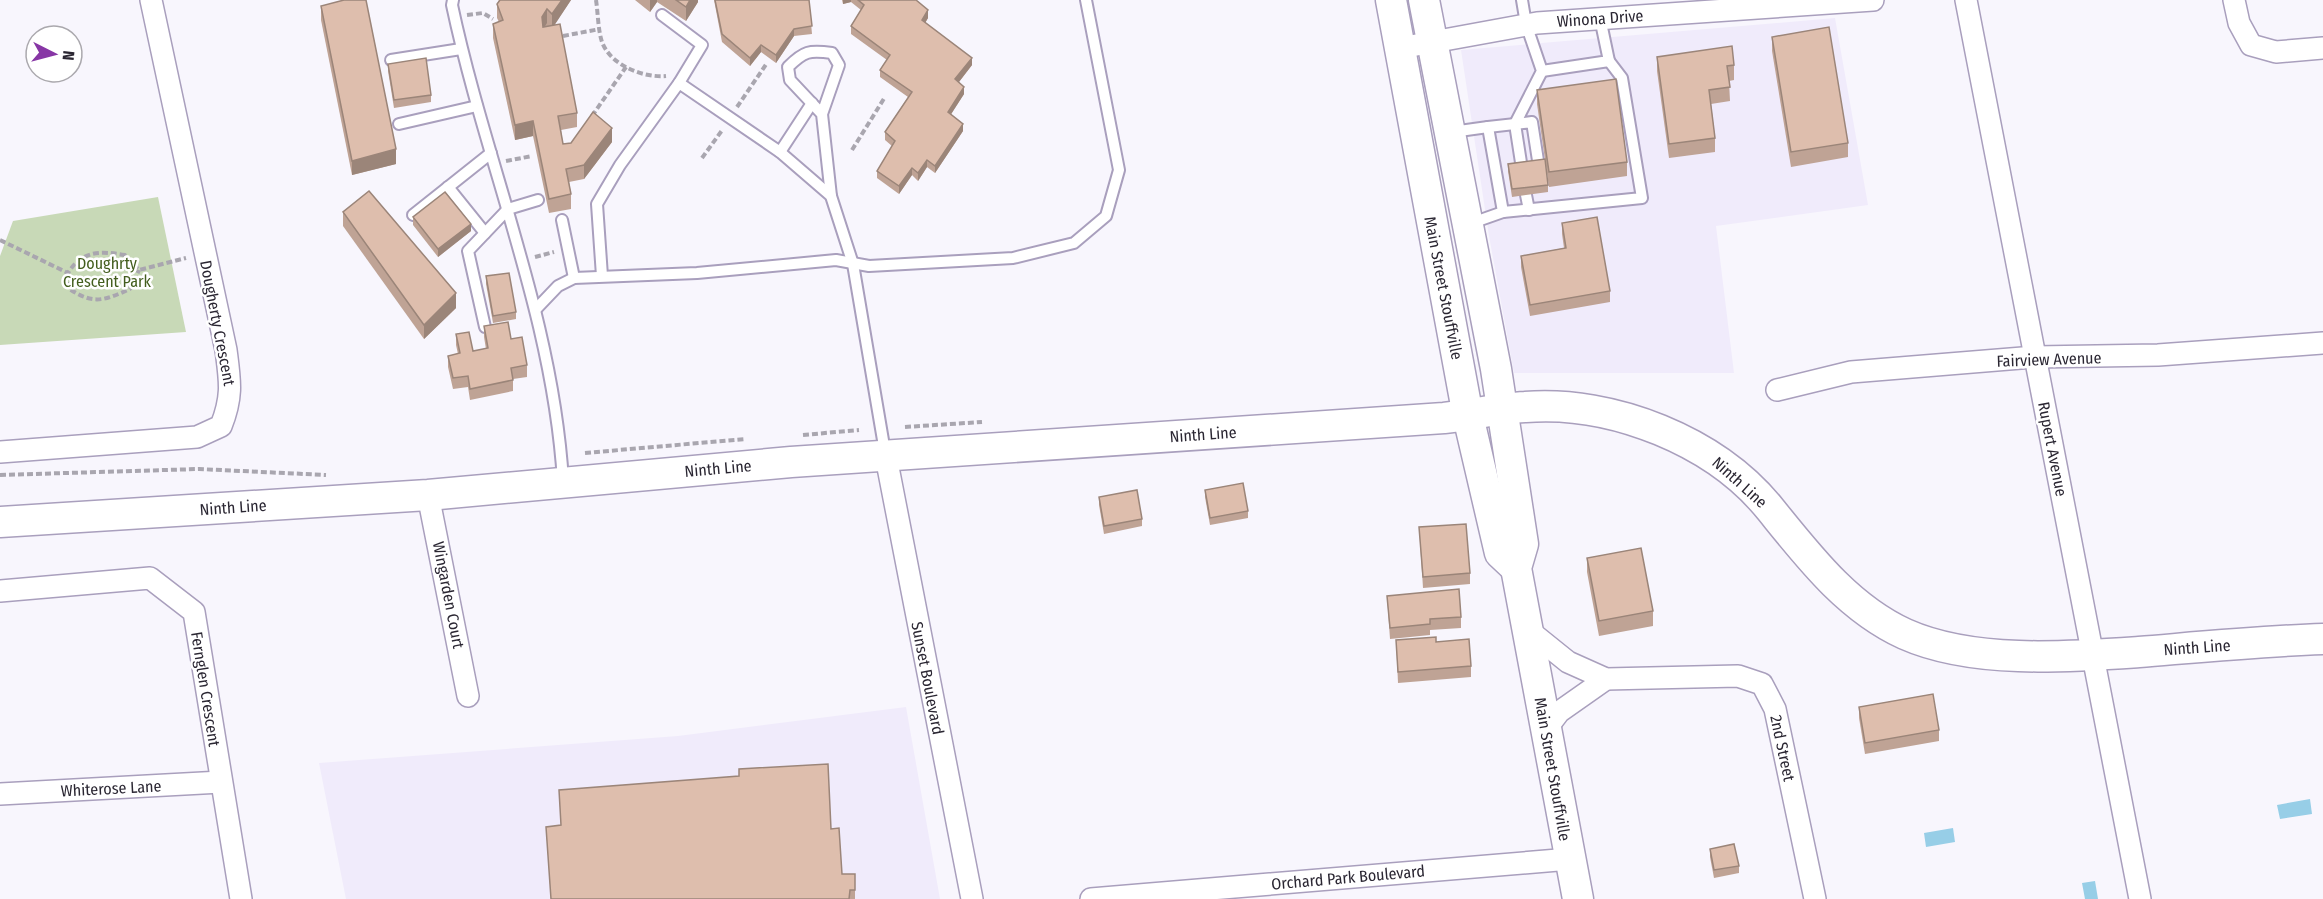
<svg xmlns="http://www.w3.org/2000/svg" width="2323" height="899" viewBox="0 0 2323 899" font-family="'Fira Sans Condensed',sans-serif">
<rect width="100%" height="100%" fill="#f8f6fd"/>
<!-- built -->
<g fill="#f0ebfb">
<polygon points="1835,18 1868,205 1716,226 1734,373 1514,373 1489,236 1461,50"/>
<polygon points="906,707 940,899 346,899 319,763 678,736"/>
</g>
<!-- green -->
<polygon fill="#c8d9b7" points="158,197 186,332 0,345 0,256 13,221"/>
<!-- water -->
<g fill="#97cee7">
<polygon points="2310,799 2312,814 2280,819 2277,805"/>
<polygon points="1953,828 1955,842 1926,847 1924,833"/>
<polygon points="2095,881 2098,899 2085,899 2082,883"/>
</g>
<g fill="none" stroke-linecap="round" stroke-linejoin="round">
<!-- lane casing -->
<g stroke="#a99fbd" stroke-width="14">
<g id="lane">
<path d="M453 0 452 5C486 165 553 316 563 481"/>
<polyline points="662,15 702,45 679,83"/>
<polyline points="391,60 461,49"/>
<polyline points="1542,71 1609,61 1600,18"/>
<path d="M822 114 790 80 788 67C804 51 809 50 832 53L839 65 822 114 831 196"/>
<polyline points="399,124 477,106"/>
<polyline points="1488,127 1532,122 1539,167"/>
<polyline points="1452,132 1488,127 1503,212 1469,224"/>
<polyline points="780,152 812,103"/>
<polyline points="1522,169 1515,124 1542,71 1526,24 1522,0"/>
<polyline points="448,187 485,233"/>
<polyline points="1526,195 1529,210"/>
<polyline points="1503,212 1642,198 1622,78 1609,61"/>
<polyline points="413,215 491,153"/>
<polyline points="562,220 574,278"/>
<polyline points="602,276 597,204 620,165 679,83 780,152 831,196 853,264 885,452"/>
<polyline points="537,308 558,286 574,278 697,273 836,260 869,266 1013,258 1074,243 1106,216 1119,170 1086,0"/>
<polyline points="485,327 468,251 508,209 538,200"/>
</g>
</g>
<!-- street casing -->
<g stroke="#a99fbd" stroke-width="24">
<g id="street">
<polyline points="1966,0 2140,899"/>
<polyline points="2234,0 2239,23 2251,45 2276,52 2323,48"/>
<polyline points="1400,48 1537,23 1873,0"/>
<polyline points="1777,390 1851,372 2035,357 2158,355 2323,343"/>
<path d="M0 452 197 437 221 426C233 396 230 381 226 350L151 0"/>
<polyline points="886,457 972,899"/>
<polyline points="428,495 468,696"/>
<polyline points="0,591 150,578 194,612 241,899"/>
<polyline points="1527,629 1568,662 1606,679 1738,676 1762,684 1775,709 1815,899"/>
<polyline points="1546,729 1559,712 1606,679"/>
<polyline points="0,794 221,782"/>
<polyline points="1091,899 1570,859"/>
</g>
</g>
<!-- secondary casing -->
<g stroke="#a99fbd" stroke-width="33">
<g id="secondary">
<polyline points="1391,0 1468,416 1500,553 1516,568"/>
<polyline points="1424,0 1496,369 1523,544 1516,568 1578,899"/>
<path d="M0 522 428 495 791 462 1444 418C1471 415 1498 408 1525 407 1612 400 1716 441 1771 510 1809 557 1848 608 1905 634 1972 664 2067 657 2139 652 2200 647 2262 641 2323 639"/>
</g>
</g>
<!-- path -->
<g stroke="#a9a6af" stroke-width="4" stroke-dasharray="6 3" stroke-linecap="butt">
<path d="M596 0C598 13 598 30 602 42 611 66 644 78 666 76"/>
<polyline points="467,15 483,13 493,19"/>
<polyline points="563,36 600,29"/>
<polyline points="737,107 767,63"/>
<polyline points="592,116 626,67"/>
<polyline points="852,150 885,97"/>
<polyline points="702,158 723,129"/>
<polyline points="506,161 532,156"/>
<path d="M0 240 68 273C82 250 101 251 125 255L139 270 186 258"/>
<polyline points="535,257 554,252"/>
<path d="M68 273V288C93 305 103 301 130 289L139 270"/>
<polyline points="905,427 982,422"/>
<polyline points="803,435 859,430"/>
<polyline points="585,453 745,439"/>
<polyline points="0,475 199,469 326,475"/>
</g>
<!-- lane -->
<use href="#lane" stroke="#fff" stroke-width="10"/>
<!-- street -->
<use href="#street" stroke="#fff" stroke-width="21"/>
<!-- secondary -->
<use href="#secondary" stroke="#fff" stroke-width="30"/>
</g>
<!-- wall -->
<g fill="#bfa395">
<polygon points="499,0 571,0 554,25 577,113 577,127 561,130 563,144 612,142 584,179 569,182 571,194 571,209 549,213 533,136 515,140 493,38 493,24 499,22 497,18 497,4"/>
<polygon points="635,0 698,0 698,2 686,21 657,2 650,12"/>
<polygon points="714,0 809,0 812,34 794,36 776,63 761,52 750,66 722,42"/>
<polygon points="842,0 916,0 928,18 925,23 972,65 959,82 964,94 951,114 963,131 935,173 927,167 918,181 912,175 899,194 877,178 877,171 892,146 885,140 885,132 908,97 880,77 880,70 887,60 851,34 851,26 861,10 851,2 843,4"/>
<polygon points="321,6 396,164 352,175 321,20"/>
<polygon points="1772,37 1848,143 1848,157 1791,167 1772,51"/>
<polygon points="1657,57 1734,65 1734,80 1729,81 1730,101 1711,104 1715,138 1715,152 1669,158 1657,71"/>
<polygon points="388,64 431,95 431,102 394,108 388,71"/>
<polygon points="1537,90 1627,162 1627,176 1549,187 1537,104"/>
<polygon points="1508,164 1548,185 1548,192 1512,197 1508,171"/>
<polygon points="343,212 456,308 424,339 343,226"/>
<polygon points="413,217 471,231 438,257 413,225"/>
<polygon points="1562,223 1610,291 1610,302 1530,316 1521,267 1521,256 1564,248 1562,234"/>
<polygon points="486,276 516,312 516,319 493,323 486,284"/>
<polygon points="484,326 511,339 527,365 527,377 513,379 513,391 470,400 468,387 453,389 448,367 448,356 458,354 456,345 456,334 473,351 486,349 484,337"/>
<polygon points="1205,490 1248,511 1248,518 1210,525 1205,497"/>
<polygon points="1099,497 1142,519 1142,526 1104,534 1099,505"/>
<polygon points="1419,527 1470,573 1470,584 1423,588"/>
<polygon points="1587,558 1653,611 1653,626 1599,636 1587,572"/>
<polygon points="1387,596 1461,617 1461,628 1430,630 1430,635 1390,639"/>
<polygon points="1396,640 1436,642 1471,666 1471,677 1398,683"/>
<polygon points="1859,707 1939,730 1939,741 1865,754 1859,718"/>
<polygon points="559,790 831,829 842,874 855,874 855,899 551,899 546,827 561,825"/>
<polygon points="1710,849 1739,866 1739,873 1714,878 1710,857"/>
</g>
<!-- shaded-wall -->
<g fill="#9b8579">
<polygon points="562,0 571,0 552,29 552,14"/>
<polygon points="650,0 657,0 657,2 650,12"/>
<polygon points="690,0 698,0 698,2 686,21 686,7"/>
<polygon points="843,0 851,0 851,2 843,4"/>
<polygon points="547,9 547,23 542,31 542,17"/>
<polygon points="928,10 928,18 922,28 922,20"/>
<polygon points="794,29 794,36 776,63 776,55"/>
<polygon points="761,45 761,52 750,66 750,58"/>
<polygon points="972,58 972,65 955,87 955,79"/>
<polygon points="964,87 964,94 948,119 948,112"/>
<polygon points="533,121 533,136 515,140 515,125"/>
<polygon points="963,124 963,131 935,173 935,166"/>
<polygon points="612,128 612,142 584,179 584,165"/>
<polygon points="396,149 396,164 352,175 352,161"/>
<polygon points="927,160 927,167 918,181 918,173"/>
<polygon points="912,168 912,175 899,194 899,186"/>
<polygon points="471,224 471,231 438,257 438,249"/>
<polygon points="456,293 456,308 424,339 424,325"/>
</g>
<!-- building -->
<g fill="#debead" stroke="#9b8579" stroke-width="1.5">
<polygon points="344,0 366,0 396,149 352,161 321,6"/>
<polygon points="500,0 562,0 552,14 547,9 542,17 543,27 560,24 577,113 558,116 563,144 571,143 593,112 612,128 584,165 566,169 571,194 549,199 533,121 515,125 493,24 503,20 497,4"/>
<polygon points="676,0 690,0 686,7"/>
<polygon points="715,0 809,0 812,26 794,29 776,55 761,45 750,58 722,34"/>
<polygon points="858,0 916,0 928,10 922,20 972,58 955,79 964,87 948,112 963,124 935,166 927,160 918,173 912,168 899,186 877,171 895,141 885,132 912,92 880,70 890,55 851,26 864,5"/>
<polygon points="1829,27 1848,143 1791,152 1772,37"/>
<polygon points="1732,46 1734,65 1727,66 1730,87 1709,90 1715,138 1669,144 1657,57"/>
<polygon points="426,58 431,95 394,100 388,64"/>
<polygon points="1616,79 1627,162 1549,172 1537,90"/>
<polygon points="1545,159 1548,185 1512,189 1508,164"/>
<polygon points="369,191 456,293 424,325 343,212"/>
<polygon points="445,192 471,224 438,249 413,217"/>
<polygon points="1597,217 1610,291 1530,305 1521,256 1566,248 1562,223"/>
<polygon points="509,273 516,312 493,316 486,276"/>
<polygon points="508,322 511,339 522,337 527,365 511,368 513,380 470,389 468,376 453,378 448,356 460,353 456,334 469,332 473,351 488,348 484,326"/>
<polygon points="1243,483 1248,511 1210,518 1205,490"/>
<polygon points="1137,490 1142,519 1104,526 1099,497"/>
<polygon points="1466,524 1470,573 1423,577 1419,527"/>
<polygon points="1641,548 1653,611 1599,621 1587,558"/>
<polygon points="1459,589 1461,617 1430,619 1430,624 1390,628 1387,596"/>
<polygon points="1436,637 1436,642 1469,639 1471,666 1398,672 1396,640"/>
<polygon points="1933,694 1939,730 1865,743 1859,707"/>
<polygon points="828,764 831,829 839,828 842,874 855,874 855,890 850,890 849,899 551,899 546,827 561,825 559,790 739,776 739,769"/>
<polygon points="1734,844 1739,866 1714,870 1710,849"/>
</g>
<g text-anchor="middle" stroke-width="5" stroke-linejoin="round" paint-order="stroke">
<!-- street labels -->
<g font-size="16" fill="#2a2632" stroke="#fff">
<text transform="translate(1600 18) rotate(-4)" y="6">Winona Drive</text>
<text transform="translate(1444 288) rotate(79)" y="6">Main Street Stouffville</text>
<text transform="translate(218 323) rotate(79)" y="6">Dougherty Crescent</text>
<text transform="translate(2049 359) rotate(-2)" y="6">Fairview Avenue</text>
<text transform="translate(1203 434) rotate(-4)" y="6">Ninth Line</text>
<text transform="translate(2053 449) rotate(79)" y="6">Rupert Avenue</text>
<text transform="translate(718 468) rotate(-5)" y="6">Ninth Line</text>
<text transform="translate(1740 482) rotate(42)" y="6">Ninth Line</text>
<text transform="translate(233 507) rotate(-4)" y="6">Ninth Line</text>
<text transform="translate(449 595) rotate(79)" y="6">Wingarden Court</text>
<text transform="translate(2197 647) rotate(-4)" y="6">Ninth Line</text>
<text transform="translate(928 678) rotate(79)" y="6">Sunset Boulevard</text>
<text transform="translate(206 689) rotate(81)" y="6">Fernglen Crescent</text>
<text transform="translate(1783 748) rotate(78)" y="6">2nd Street</text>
<text transform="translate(1553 769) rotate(80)" y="6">Main Street Stouffville</text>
<text transform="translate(111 788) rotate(-3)" y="6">Whiterose Lane</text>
<text transform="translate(1348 877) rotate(-5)" y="6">Orchard Park Boulevard</text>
</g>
<!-- park labels -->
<g font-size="16" fill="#435e1e" stroke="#fff">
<text x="107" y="269">Doughrty<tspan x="107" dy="18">Crescent Park</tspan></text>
</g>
</g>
<!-- north arrow -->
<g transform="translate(54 54) rotate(96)"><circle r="28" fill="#ffffff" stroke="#aaa8ad" stroke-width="1.5"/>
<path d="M0-4.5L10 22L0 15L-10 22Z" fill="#8736a5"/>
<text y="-9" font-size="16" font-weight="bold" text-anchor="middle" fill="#2a2632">N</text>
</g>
</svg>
